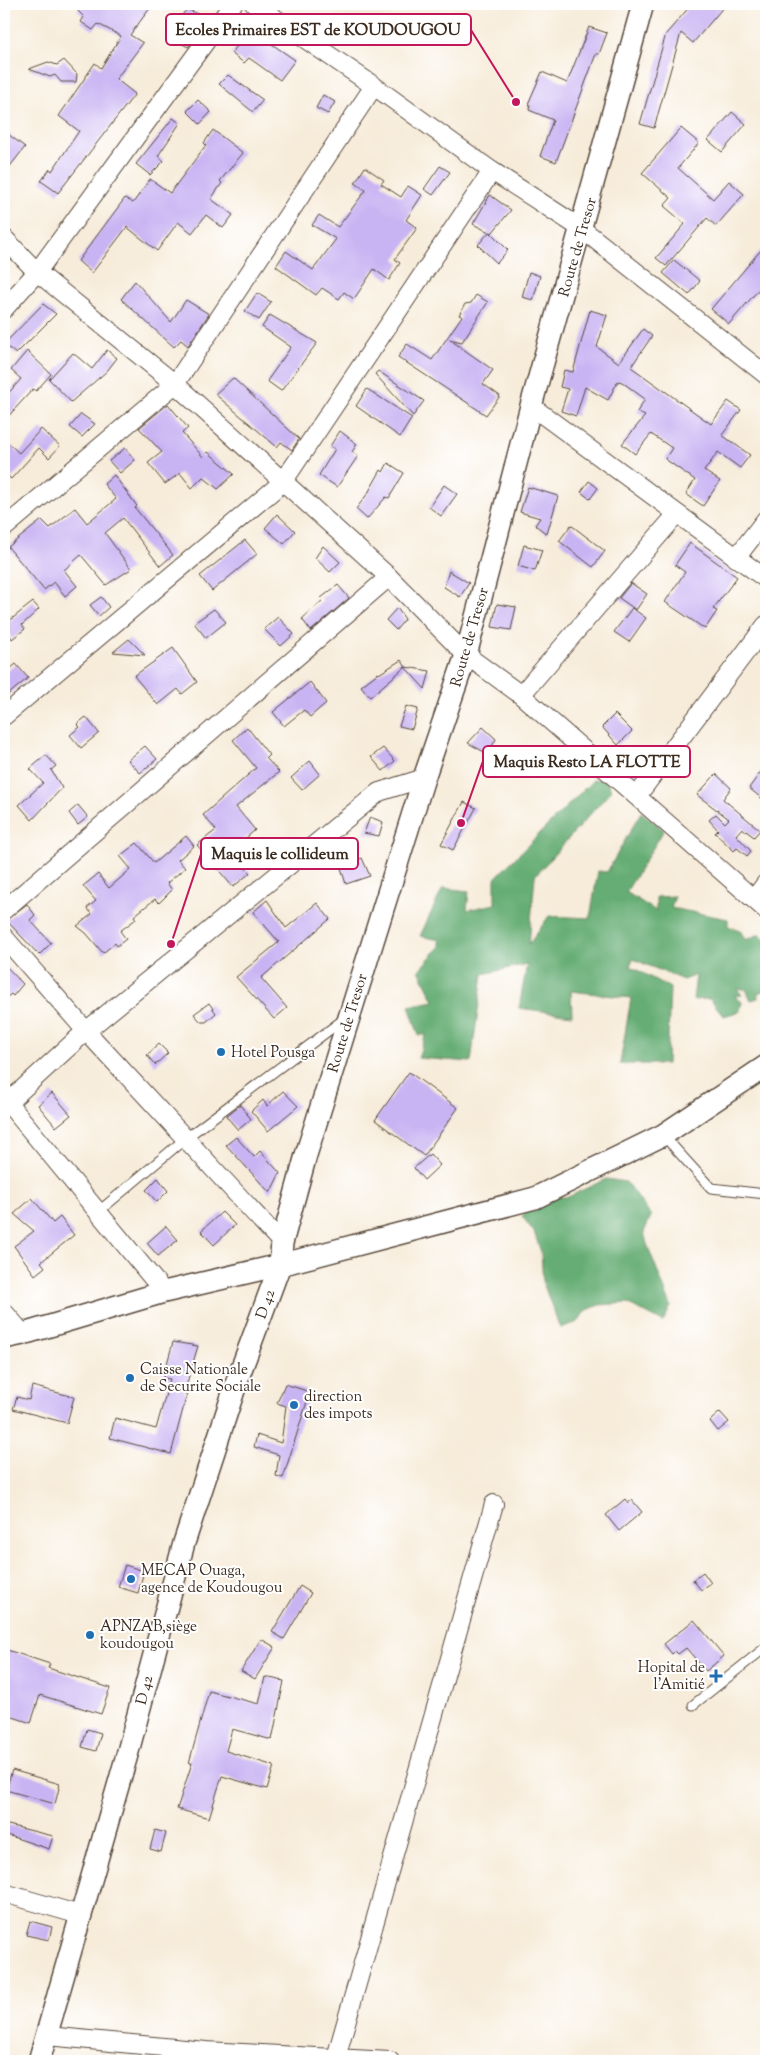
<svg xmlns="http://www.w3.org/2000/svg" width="770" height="2065" viewBox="0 0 770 2065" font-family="'Sorts Mill Goudy',serif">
<rect width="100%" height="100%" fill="#fff"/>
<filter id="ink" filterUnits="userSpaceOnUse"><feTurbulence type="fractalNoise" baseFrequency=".02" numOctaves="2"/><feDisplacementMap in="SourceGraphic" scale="10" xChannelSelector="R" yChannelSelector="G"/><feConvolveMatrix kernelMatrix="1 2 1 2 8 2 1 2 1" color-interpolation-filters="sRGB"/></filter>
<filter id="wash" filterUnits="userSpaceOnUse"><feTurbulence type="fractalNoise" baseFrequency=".0096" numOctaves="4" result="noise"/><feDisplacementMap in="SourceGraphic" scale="20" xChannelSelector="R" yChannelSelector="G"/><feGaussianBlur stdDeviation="1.12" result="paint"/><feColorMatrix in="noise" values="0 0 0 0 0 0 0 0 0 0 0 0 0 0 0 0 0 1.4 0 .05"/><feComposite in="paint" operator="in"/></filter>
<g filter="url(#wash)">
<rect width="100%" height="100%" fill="#f7ecda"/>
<!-- forest -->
<g fill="#66ad74" stroke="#506c49">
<polygon points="607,779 611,791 535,876 529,944 549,916 590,918 598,871 607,872 641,812 664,830 626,892 656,911 656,897 675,896 671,908 728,919 728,926 740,930 745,940 760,934 766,941 766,990 758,993 758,998 751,1000 746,989 737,989 742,995 734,996 742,1002 740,1011 724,1016 710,999 693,1000 696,975 683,980 633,959 630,966 670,988 667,1064 620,1064 631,998 571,991 572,1015 519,1008 527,964 483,974 471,1062 418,1058 426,1034 419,1036 409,1006 434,1001 419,970 440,946 440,940 420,936 443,888 469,891 467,910 495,904 495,878 593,780"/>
<polygon points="606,1179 626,1182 651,1216 644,1232 647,1244 671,1306 663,1322 627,1303 599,1305 585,1311 578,1322 560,1328 543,1283 541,1252 534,1232 522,1216 540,1196 568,1197"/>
</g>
<g id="blocks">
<!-- building -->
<g fill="#c9b4f3">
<polygon points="84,4 153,4 130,35 143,43 116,79 135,94 58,193 41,181 50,169 52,171 79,131 59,116 95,63 101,68 121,36 98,24 93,30 81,22 84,17 77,10"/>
<polygon points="692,4 726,4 693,43 681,33 654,128 640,124 666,34"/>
<polygon points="187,9 200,15 188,34 194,39 188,47 166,35"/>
<polygon points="244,25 295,60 280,80 249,58 244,63 231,53 240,43 234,40"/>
<polygon points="589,27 607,33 599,54 596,54 556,162 540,156 553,120 529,110 530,105 528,104 542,72 567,83"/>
<polygon points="64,60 77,74 76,82 61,82 55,75 50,77 29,69 48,62 57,65"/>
<polygon points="228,75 263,100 253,112 219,84"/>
<polygon points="323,95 335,102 328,114 316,108"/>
<polygon points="198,100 211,112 200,124 187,111"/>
<polygon points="732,112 746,124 722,152 708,140"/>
<polygon points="173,118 180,123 158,156 164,161 150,175 136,164"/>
<polygon points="681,128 699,143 678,168 713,199 729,181 744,194 716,226 707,218 666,266 656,258 685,224 664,206 671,198 642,173"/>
<polygon points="213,130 243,153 220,181 222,183 211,199 233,215 223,228 206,215 192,233 178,222 157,251 127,227 92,273 78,261 125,198 133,203 150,179 170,193 206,145 204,143"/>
<polygon points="4,131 25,147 4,174"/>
<polygon points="440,166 450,172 433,195 424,189"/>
<polygon points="365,167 384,180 381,184 401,197 408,186 422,195 406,220 417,228 395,259 400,263 389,280 374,269 354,299 344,292 339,299 322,288 316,295 276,266 286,251 313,270 336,239 312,225 319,215 338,227 366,190 355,183"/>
<polygon points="490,195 511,210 492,233 490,232 508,250 497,263 478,245 489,232 473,224"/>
<polygon points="766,244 766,281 729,324 711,309"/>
<polygon points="674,260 700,281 689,295 663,273"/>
<polygon points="529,272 540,276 533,300 522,297"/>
<polygon points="135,281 171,322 186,300 209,314 188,346 181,340 174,347 121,299"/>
<polygon points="257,293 271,302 259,320 245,311"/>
<polygon points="476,295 488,302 473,325 462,342 449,339 493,370 483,384 500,396 486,415 398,357 407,344 432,360 462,316 459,315 465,304 471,303"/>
<polygon points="43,304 56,314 16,354 4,344"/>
<polygon points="590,310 607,315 597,347 619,363 643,329 652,336 631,367 711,424 728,401 741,410 722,435 750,455 740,468 718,452 704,471 720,481 703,506 686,494 695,480 665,459 672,448 651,434 635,454 622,444 645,416 637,412 645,399 622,382 618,381 608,400 585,387 576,416 561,411 568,389 560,387 564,370 573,372"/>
<polygon points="270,315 317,343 281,391 267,381 291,347 262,327"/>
<polygon points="107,350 117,358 107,371 71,402 49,379 73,353 92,369"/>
<polygon points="27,351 51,374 36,391 33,389 4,421 4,398 21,379 11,370"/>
<polygon points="378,371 424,401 413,416 375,374"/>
<polygon points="233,378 299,439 292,450 281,442 277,447 215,394"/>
<polygon points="367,389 412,418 400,437 356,406"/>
<polygon points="168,404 188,428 182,433 203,457 208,452 234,474 218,489 203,477 192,488 180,473 165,484 148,463 162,452 139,428"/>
<polygon points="81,414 95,424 82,437 70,427"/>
<polygon points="41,429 60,446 49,458 39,448 11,479 4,472 4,439 19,453"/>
<polygon points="340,431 357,444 352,452 358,456 337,487 319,475 335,449 330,446"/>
<polygon points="125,448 135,460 120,473 109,461"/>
<polygon points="388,463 404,473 389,498 386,497 367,519 356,509 368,493 381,470 383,472"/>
<polygon points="114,475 137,506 135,508 173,555 160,566 123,518 105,533 131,569 106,585 81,555 64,570 77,586 65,596 54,582 44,590 8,547 42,520 50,528 75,508 87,523 116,499 104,484"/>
<polygon points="589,481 598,488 590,499 581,492"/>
<polygon points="444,485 457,494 441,516 429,507"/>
<polygon points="528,487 558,496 547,534 535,525 540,518 520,512"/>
<polygon points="277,514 295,531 284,544 265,528"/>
<polygon points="571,525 605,551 593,567 559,541"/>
<polygon points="245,540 257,554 212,591 200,576"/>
<polygon points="690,543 737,577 713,609 717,611 705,629 665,602 685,572 675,565"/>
<polygon points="524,545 542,550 535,571 518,566"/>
<polygon points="323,546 340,562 330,572 315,558"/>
<polygon points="449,571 469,583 460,597 444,587"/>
<polygon points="631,583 647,594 636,610 619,598"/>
<polygon points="338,585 349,598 311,631 302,619 323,600 321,598"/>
<polygon points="101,597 109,607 99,616 90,605"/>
<polygon points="33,602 39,609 22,625 25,629 12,639 4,625"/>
<polygon points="497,604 516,607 511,630 492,627"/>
<polygon points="397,608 405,619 396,630 386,620"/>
<polygon points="632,608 646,618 629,642 614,632"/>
<polygon points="214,609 226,622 206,638 194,623"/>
<polygon points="278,617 294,634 281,646 264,629"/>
<polygon points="129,639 145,655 113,652"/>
<polygon points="173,648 197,682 182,694 178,689 158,705 134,676"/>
<polygon points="401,660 406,667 430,671 425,689 405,667 370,697 361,686 378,673 379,674"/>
<polygon points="16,664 28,678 4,698 4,674"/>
<polygon points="310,682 326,703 310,717 304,710 284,726 273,712"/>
<polygon points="406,706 418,709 412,729 399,726"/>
<polygon points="615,714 632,731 618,745 602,727"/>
<polygon points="86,717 99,733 81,748 70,735 80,727 77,724"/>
<polygon points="247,727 269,755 266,758 279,772 236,807 255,830 230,852 250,873 233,887 197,845 216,830 203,815 256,768 233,740"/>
<polygon points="483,727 496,739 488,754 468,743"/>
<polygon points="145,746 157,759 140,773 128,760"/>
<polygon points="383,748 395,761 383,771 371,757"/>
<polygon points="46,755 56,766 51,770 62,788 32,820 19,805 43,783 30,769"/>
<polygon points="310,761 320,774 302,790 291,778"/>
<polygon points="766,765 766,802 749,788"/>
<polygon points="716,774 731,788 723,799 760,830 754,837 742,828 736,835 751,851 747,856 737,848 734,851 715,833 718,830 709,820 716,814 725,823 729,819 697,795"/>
<polygon points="464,802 476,808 453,850 441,844"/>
<polygon points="78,805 88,817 78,825 69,813"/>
<polygon points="370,817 383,822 379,836 364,833"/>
<polygon points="186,836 194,846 178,860 185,868 167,883 172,890 159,903 155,899 134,916 136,919 120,931 126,939 117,946 115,943 103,953 86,933 77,926 92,914 87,908 96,901 83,886 98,874 109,888 131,869 120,856 137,843 154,863"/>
<polygon points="362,858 370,876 346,884 341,868"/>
<polygon points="267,900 286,928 317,903 330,919 261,978 287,1008 274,1019 236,977 279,942 253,912"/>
<polygon points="27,904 35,915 30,920 51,943 39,955 6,920"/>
<polygon points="4,964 23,984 13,996 11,994 4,1000"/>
<polygon points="209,1003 216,1013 206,1022 201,1022 194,1014"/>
<polygon points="159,1044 168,1053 155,1065 147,1055"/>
<polygon points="409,1072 458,1108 424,1156 375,1120"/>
<polygon points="283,1091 298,1106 268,1131 251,1111 263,1100 267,1106"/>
<polygon points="52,1093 71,1115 56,1127 38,1105"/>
<polygon points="240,1105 251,1119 238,1130 226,1116"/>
<polygon points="236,1137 254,1157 260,1151 280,1173 270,1193 226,1145"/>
<polygon points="430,1154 440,1165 424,1180 414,1168"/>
<polygon points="158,1178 168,1191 157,1202 146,1190"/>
<polygon points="32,1198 53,1223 60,1217 74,1235 41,1262 45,1267 35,1275 14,1246 34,1231 14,1214"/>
<polygon points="222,1212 235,1225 214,1245 201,1231"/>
<polygon points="166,1226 178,1240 158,1256 147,1243"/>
<polygon points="173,1342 198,1346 184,1393 187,1394 171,1454 110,1438 115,1418 156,1429 170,1379 163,1378"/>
<polygon points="285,1384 310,1392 283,1478 276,1476 279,1455 254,1447 257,1435 281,1443 286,1406 277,1403"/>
<polygon points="32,1386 74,1397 67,1423 13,1409 17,1397 29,1400"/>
<polygon points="720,1412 729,1422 718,1431 710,1421"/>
<polygon points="625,1499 628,1503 632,1500 642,1512 619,1531 606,1515"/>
<polygon points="125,1565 144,1571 138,1593 118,1587"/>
<polygon points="703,1572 711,1583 701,1590 693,1580"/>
<polygon points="300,1586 311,1593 284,1639 272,1632"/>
<polygon points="694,1620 724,1656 706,1671 686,1648 678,1654 675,1651 672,1654 664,1644"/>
<polygon points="261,1639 275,1647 255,1679 241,1671"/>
<polygon points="4,1649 50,1664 48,1668 110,1688 101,1714 40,1695 31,1723 4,1714"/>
<polygon points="265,1677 284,1681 272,1740 232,1729 226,1751 274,1766 267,1789 222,1776 209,1818 177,1809 192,1763 189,1763 209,1691 259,1704"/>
<polygon points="87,1729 101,1733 96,1751 82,1747"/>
<polygon points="12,1770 60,1784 55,1804 6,1790"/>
<polygon points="4,1824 53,1836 49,1849 4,1834"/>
<polygon points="155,1830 166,1833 161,1852 150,1849"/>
<polygon points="30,1921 52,1927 49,1940 26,1935"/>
</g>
</g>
</g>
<g filter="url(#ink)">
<use href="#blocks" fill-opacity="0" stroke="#57473a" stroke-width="1"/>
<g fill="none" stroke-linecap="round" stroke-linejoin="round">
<!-- service casing -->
<g stroke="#57473a" stroke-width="11">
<g id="service">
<polyline points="663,1135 711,1188 766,1194"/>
<polyline points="98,1212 186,1138 344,1019"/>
<polyline points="693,1705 766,1647"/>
</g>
</g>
<!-- minor casing -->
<g stroke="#57473a" stroke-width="20">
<g id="minor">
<polyline points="254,4 374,86 492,171 582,229 766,375"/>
<polyline points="4,238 37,272 175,384 389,577 466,655 521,695 766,910"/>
<polyline points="4,309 37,272 233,4"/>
<polyline points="531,406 766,579"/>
<polyline points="4,528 175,384 374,86"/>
<polyline points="736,558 766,519"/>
<polyline points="521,695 677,514"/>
<polyline points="4,716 283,482 492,171"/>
<polyline points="637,796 766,625"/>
<polyline points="754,899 766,883"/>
<polyline points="4,910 389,577"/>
<polyline points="4,937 86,1031 282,1243 285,1232"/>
<polyline points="4,1098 164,1292"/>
<polyline points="4,1106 86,1031 379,792 424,778"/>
<polyline points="4,1312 23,1334"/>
<polyline points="4,1893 80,1915"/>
<polyline points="47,2036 206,2051 390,2061"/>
<polyline points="335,2061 494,1504"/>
</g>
</g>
<!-- tertiary casing -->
<g stroke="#57473a" stroke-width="24">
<g id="tertiary">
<polyline points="4,1338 23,1334 164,1292 280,1265 535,1198 663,1135 766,1066"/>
<polyline points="39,2061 129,1748 184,1543 239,1375 280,1265 282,1243 306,1155 424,778 466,655 531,406 643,4"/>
</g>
</g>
<!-- service -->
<use href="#service" stroke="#fff" stroke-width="9"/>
<!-- minor -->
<use href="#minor" stroke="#fff" stroke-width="18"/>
<!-- tertiary -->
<use href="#tertiary" stroke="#fff" stroke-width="21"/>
</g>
</g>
<!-- markers -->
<g fill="#1f6fb2" stroke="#fff" stroke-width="2">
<circle cx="221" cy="1052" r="5"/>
<circle cx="130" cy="1378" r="5"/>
<circle cx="294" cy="1405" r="5"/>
<circle cx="131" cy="1579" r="5"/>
<circle cx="90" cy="1635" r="5"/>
<path d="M713.5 1668.5h5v5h5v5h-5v5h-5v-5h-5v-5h5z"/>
</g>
<g text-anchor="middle" stroke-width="4" stroke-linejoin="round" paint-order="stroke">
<!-- street labels -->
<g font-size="15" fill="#3b2a1e" stroke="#fff">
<text transform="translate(577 247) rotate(-74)" y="5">Route de Tresor</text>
<text transform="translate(469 637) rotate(-74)" y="5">Route de Tresor</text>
<text transform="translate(347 1023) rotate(-73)" y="5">Route de Tresor</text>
<text transform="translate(265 1304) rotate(-70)" y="5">D 42</text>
<text transform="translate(144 1690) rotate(-76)" y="5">D 42</text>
</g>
<!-- poi labels -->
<g font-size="15" fill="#3b2a1e" stroke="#fff" text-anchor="start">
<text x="231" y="1057">Hotel Pousga</text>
<text x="140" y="1374">Caisse Nationale<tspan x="140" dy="17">de Securite Sociale</tspan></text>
<text x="304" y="1401">direction<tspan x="304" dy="17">des impots</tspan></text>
<text x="141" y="1575">MECAP Ouaga,<tspan x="141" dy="17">agence de Koudougou</tspan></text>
<text x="100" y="1631">APNZAB,siège<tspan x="100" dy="17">koudougou</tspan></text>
<text x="705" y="1672" text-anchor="end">Hopital de<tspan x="705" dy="17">l'Amitié</tspan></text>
</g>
</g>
<!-- callouts -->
<path fill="none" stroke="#c2185b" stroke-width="2" d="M516 102L471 30M461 823L483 761M171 944L201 854"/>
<g fill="#c2185b" stroke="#fff" stroke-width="2">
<circle cx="516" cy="102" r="5"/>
<circle cx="461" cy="823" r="5"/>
<circle cx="171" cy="944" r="5"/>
</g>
<g fill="#fff" stroke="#c2185b" stroke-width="2">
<rect x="166" y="14" width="305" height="31" rx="5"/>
<rect x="483" y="746" width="207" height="31" rx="5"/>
<rect x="201" y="838" width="157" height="31" rx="5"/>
</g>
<g font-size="16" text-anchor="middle" font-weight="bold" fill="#3b2a1e">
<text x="318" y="35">Ecoles Primaires EST de KOUDOUGOU</text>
<text x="587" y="767">Maquis Resto LA FLOTTE</text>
<text x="280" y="859">Maquis le collideum</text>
</g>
<!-- margin -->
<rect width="770" height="2065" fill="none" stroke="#fff" stroke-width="20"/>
</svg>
